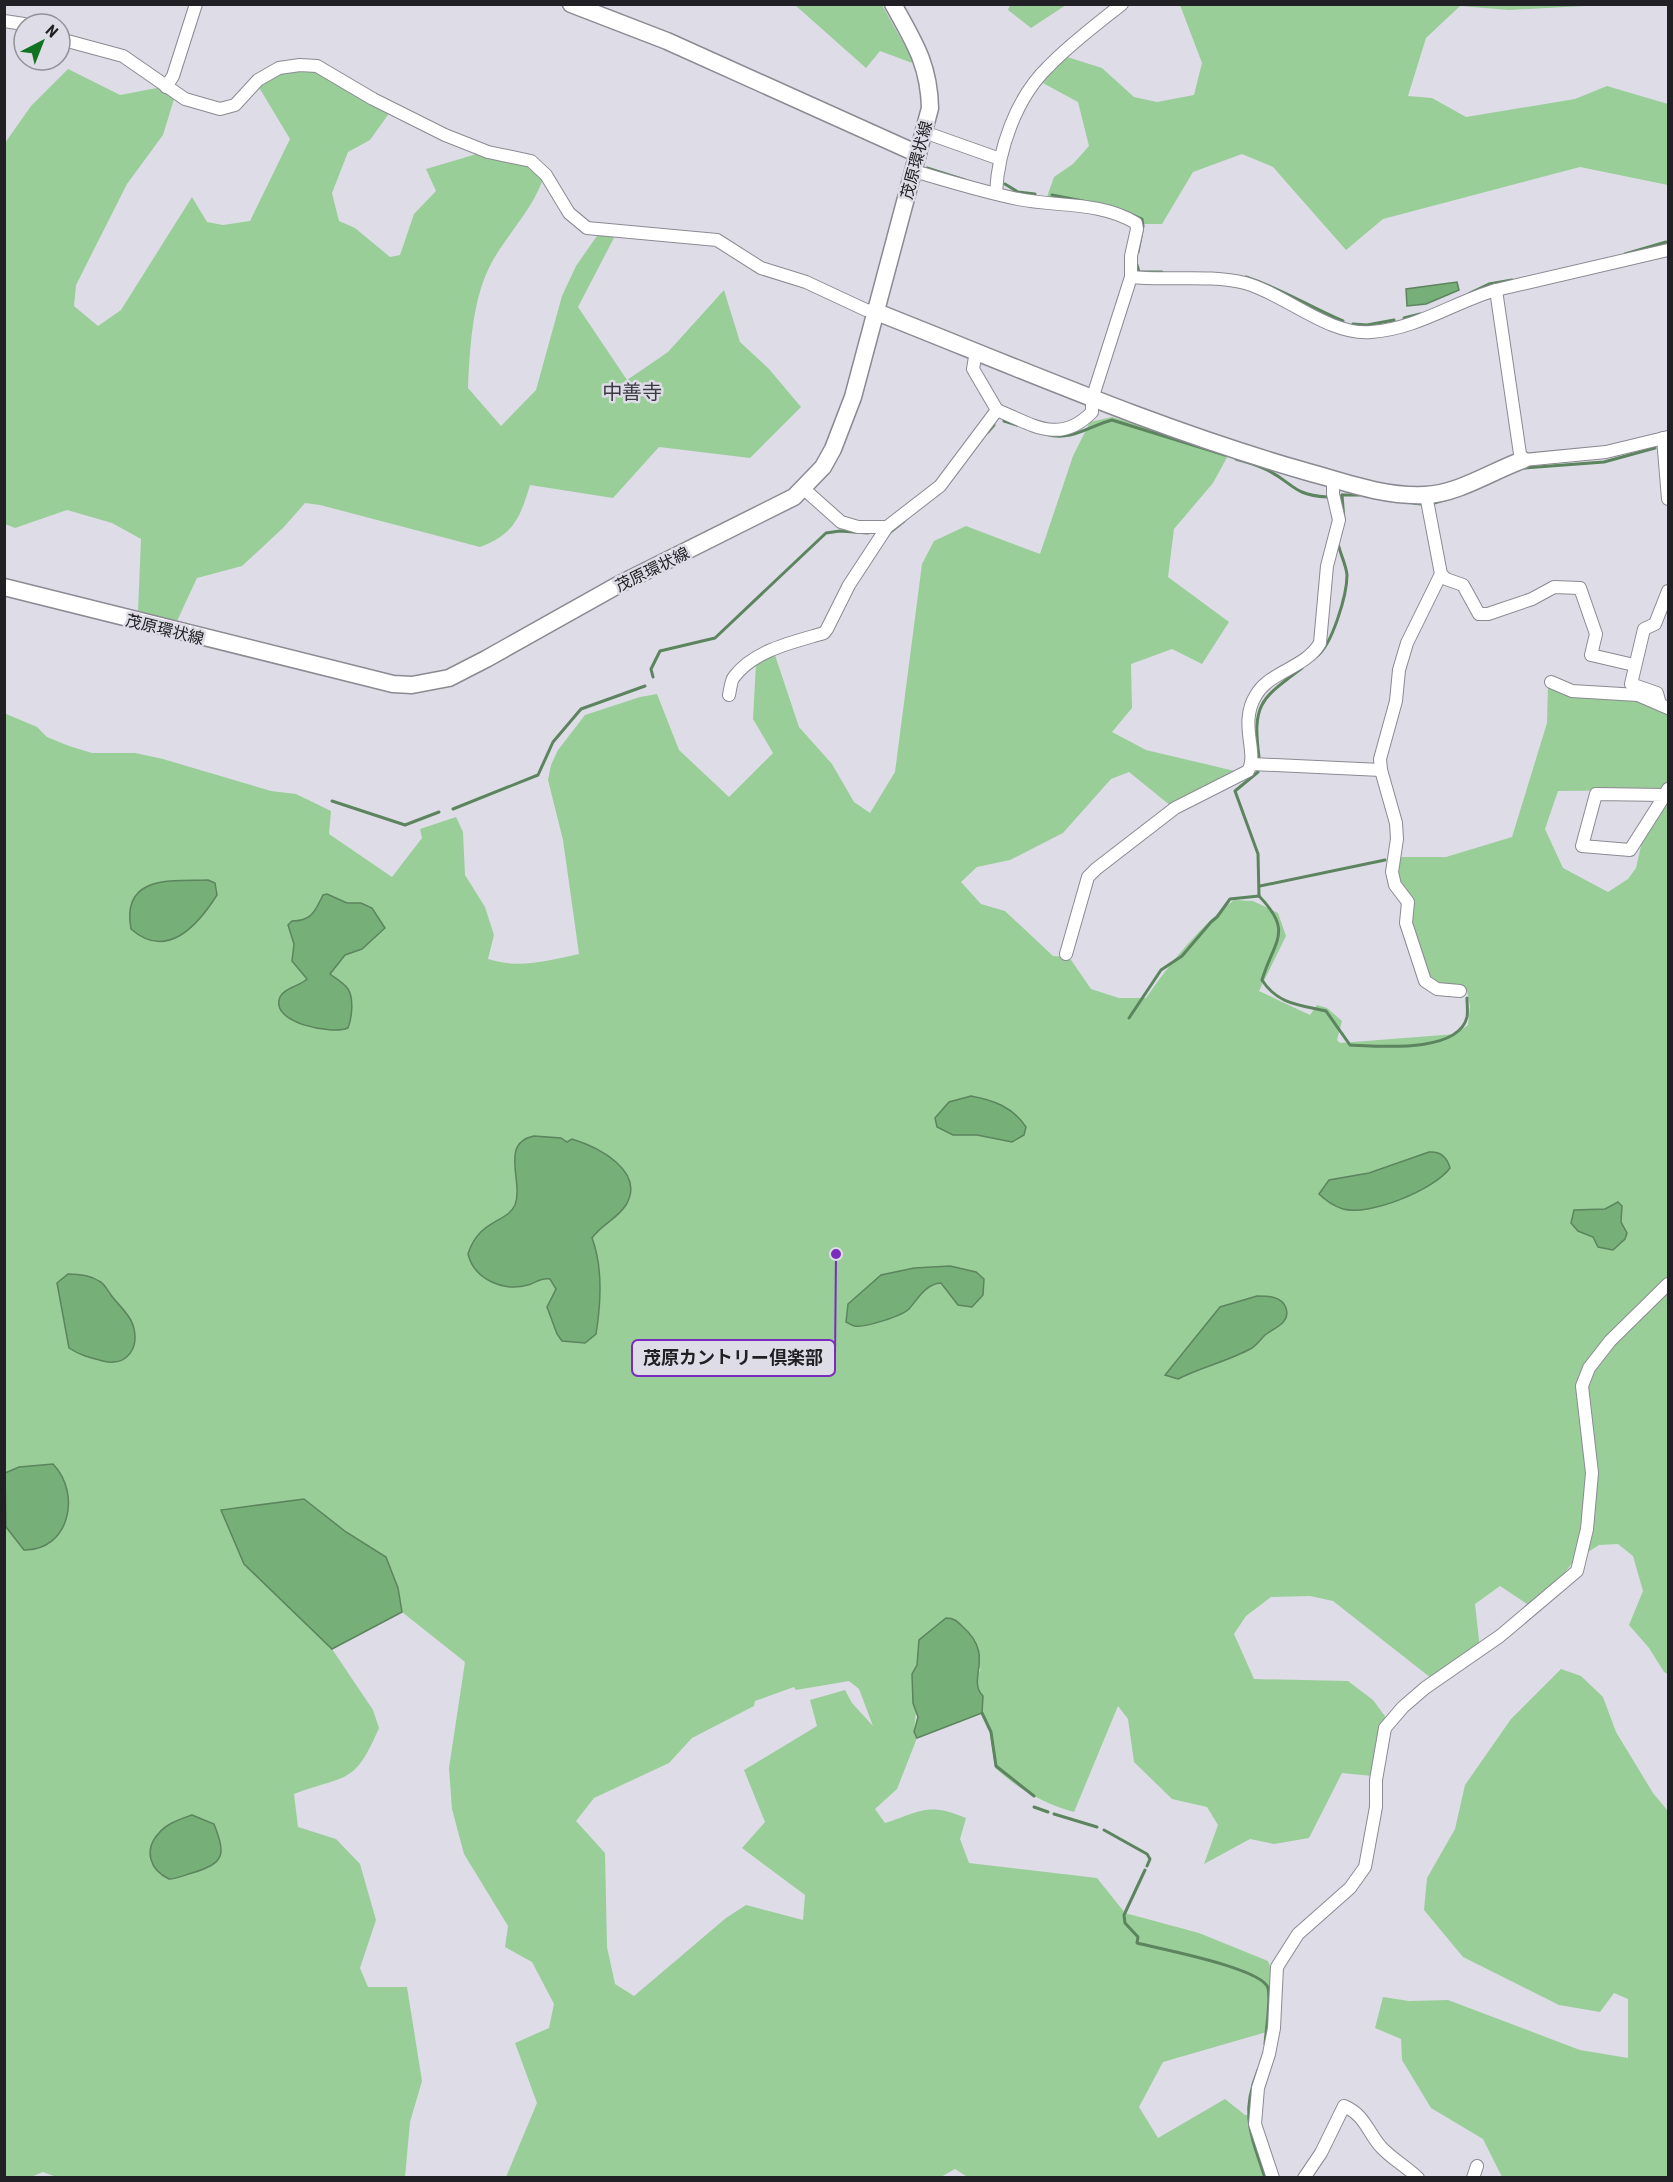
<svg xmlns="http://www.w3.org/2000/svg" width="1673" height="2182" viewBox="0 0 1673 2182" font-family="'Roboto Condensed','Noto Sans JP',sans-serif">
<rect width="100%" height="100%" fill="#dedde7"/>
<!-- green -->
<g fill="#99ce99" fill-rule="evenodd">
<polygon points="795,5 882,5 915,64 880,51 866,68"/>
<polygon points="1010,5 1010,4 1066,5 1031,28 1008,10"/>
<polygon points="1180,5 1603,5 1509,10 1460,6 1426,38 1408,96 1432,98 1466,117 1575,99 1607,86 1668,104 1668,185 1580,167 1383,219 1346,250 1273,167 1242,154 1193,172 1162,224 1138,224 1047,197 1054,177 1073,164 1089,146 1078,102 1041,82 1064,56 1102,68 1134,97 1157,102 1194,95 1202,63"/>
<path d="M68 69 120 95 162 87 174 99 163 135 127 184 76 285 74 306 98 326 121 310 192 197 207 222 223 225 250 221 290 139 257 84 277 72 317 69 390 112 370 140 348 152 332 193 339 221 355 228 390 257 400 255 414 214 436 191 426 169 480 153 529 164 544 176C534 208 508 233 492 262 472 298 470 348 468 388L501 426 536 390 562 296 576 266 599 233 616 234 578 307 627 380 668 352 724 290 740 342 769 369 801 407 750 458 659 447 613 498 530 485C520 518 514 534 480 547L320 505 305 503 283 528 242 566 197 578 177 621 138 611 141 539 112 523 67 510 15 528 5 524V143L31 106Z"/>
<path d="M1112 417 1230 452 1213 483 1174 529 1168 577 1229 622 1202 664 1172 649 1131 664 1132 708 1112 732 1146 750 1239 772 1171 806 1129 772 1111 779 1063 833 1010 860 977 867 961 882 981 904 1005 911 1053 956 1069 957 1091 989 1119 998H1146C1171 962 1199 927 1234 900L1253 901 1278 913 1286 936 1259 991 1310 1015 1317 1005 1327 1008 1342 1021 1337 1040 1340 1043 1456 1034 1468 1025 1470 1006 1467 991 1426 978 1395 881 1397 857H1446L1512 837 1547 723 1548 684 1625 697 1668 712V781L1659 790 1558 791 1545 829 1563 868 1608 892 1628 879 1636 868 1643 837 1668 801V1674L1664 1672 1649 1648 1629 1625 1643 1591 1633 1556 1618 1544 1599 1545 1574 1561 1562 1576 1530 1606 1500 1586 1475 1604 1480 1649 1431 1678 1333 1601 1310 1596 1271 1597 1246 1616 1234 1634 1254 1679 1348 1681 1373 1700 1387 1719 1372 1776 1342 1773 1309 1838 1274 1844 1250 1839 1204 1864 1218 1825 1207 1807 1172 1799 1134 1762 1128 1719 1118 1706 1074 1812C1042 1803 1020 1790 995 1768L989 1727 982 1713 983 1696C974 1687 976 1678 981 1668L916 1712 914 1732 917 1738 897 1789 875 1809 885 1823C921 1811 929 1802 966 1818L960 1839 969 1863 1097 1878 1125 1913 1199 1933 1268 1961 1272 1972 1270 2031 1163 2062 1139 2107 1158 2138 1225 2099 1245 2115H1250L1268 2177 969 2178 955 2169 939 2178 506 2177 537 2103 515 2043 549 2028 554 2004 532 1962 505 1947 508 1926 464 1854 452 1809 449 1768 465 1662 402 1612 398 1588 386 1557 346 1532 304 1499 222 1510 295 1611 332 1649 373 1710 379 1728C354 1786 347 1774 294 1794L298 1827 336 1839 360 1864 376 1920 360 1968 368 1987H407L422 2081 410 2122 405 2177 59 2178 43 2172 31 2177H5L4 713 37 727 47 737 69 746 92 753H135L163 759 271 791 296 794 331 811 329 834 392 877 422 838 420 829 456 817 463 832 465 875 485 907 494 935 488 959C519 969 547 961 579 954L563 840 548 780 551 765 558 750 585 715 640 697 657 694 679 750 729 797 773 753 753 719 756 663 774 652 799 727 832 764 854 802 870 813 895 772 922 564 934 541 966 526 1040 554 1073 456 1090 422ZM849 1681 859 1689 873 1726 852 1703 845 1690 810 1700 817 1726 744 1770 765 1822 742 1848 805 1895 803 1920 746 1905 726 1918 634 1996 615 1984 607 1947 605 1853 576 1821 594 1798 669 1763 692 1738 754 1706 755 1701 794 1687 796 1690Z"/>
<polygon points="1561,1669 1581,1676 1603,1697 1616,1732 1653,1793 1668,1811 1668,2177 1502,2177 1483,2139 1431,2108 1402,2060 1401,2039 1375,2028 1383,1997 1409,2001 1448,2000 1580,2050 1628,2058 1628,1999 1614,1993 1600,2012 1559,2005 1463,1957 1424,1910 1427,1878 1455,1829 1465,1785 1511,1719"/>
</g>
<!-- water -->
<g fill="#76af77" stroke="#5c845e" stroke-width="1.5">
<polygon points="1457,282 1459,290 1426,304 1407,306 1406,289"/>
<path d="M208 880 215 883 217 895C198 925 167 961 131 929 121 875 171 881 208 880Z"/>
<path d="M327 894 347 903H361L372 908 385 928 362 949 345 955 330 974C335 978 344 983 348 989 354 998 352 1018 348 1028 332 1035 269 1023 280 997 284 988 300 986 307 979L292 961 294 944 288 925 292 921C312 921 315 911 323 895Z"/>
<path d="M971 1096C993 1100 1013 1107 1026 1127L1024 1135 1012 1142 977 1135H953L937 1127 935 1118 949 1102Z"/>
<path d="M534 1136 561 1138 567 1142 572 1139C598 1147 646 1171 626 1205 617 1219 601 1225 592 1238 603 1267 601 1303 596 1334L585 1343 562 1341 557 1334 547 1307 556 1289 550 1279C541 1277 536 1283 528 1285 503 1292 474 1279 468 1254 479 1219 507 1223 515 1205 524 1182 499 1143 534 1136Z"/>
<path d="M1429 1152C1440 1151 1447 1157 1450 1168 1434 1190 1370 1216 1343 1209 1334 1206 1326 1201 1319 1194L1329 1180 1369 1173Z"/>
<polygon points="1618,1202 1622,1206 1621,1222 1627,1233 1625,1239 1613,1250 1598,1247 1593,1237 1578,1231 1571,1223 1574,1210 1605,1209"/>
<path d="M950 1266 976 1272 984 1279 983 1295 972 1307 958 1305 941 1283C925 1284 918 1299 909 1309 902 1316 864 1328 855 1326 852 1326 849 1323 846 1322L848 1304 881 1275 914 1268Z"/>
<path d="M68 1274C79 1274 90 1275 99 1281 104 1283 108 1291 111 1295 118 1305 129 1313 133 1325 140 1348 127 1367 103 1361 91 1358 79 1355 69 1348L57 1283Z"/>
<path d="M1257 1296C1267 1296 1282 1296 1286 1308 1291 1323 1274 1328 1265 1335 1261 1339 1257 1345 1252 1348 1229 1361 1201 1367 1178 1379L1165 1375 1220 1307Z"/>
<path d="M53 1464C82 1494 69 1551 24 1550L6 1527 5 1473 19 1467Z"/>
<polygon points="304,1499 346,1532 386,1557 398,1588 402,1612 332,1649 244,1564 221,1510"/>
<path d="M946 1618C954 1618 957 1621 963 1627 996 1656 966 1679 983 1696L982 1713 917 1738 914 1732 918 1717 913 1703 912 1674 917 1665 919 1640Z"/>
<path d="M192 1815 214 1824C226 1855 225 1863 192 1873 184 1875 177 1879 169 1879 150 1870 143 1850 159 1833 167 1823 181 1819 192 1815Z"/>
</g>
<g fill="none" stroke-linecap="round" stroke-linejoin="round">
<!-- stream -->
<g stroke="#5c845e" stroke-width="3">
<polyline points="927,168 965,180"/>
<polyline points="1005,184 1018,192 1035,194"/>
<polyline points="1052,195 1083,201"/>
<polyline points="1124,211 1142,219 1143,226 1138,252"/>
<polyline points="1625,254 1666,242"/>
<polyline points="1137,265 1139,272 1162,272"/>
<path d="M1246 277C1280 288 1310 307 1343 321"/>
<polyline points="1470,293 1489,284 1512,280"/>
<polyline points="1404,318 1420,314"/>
<polyline points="1353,324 1367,325 1394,320"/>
<polyline points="1004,421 1017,425"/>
<polyline points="988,432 994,425"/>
<path d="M1046 434C1071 442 1089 426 1112 420L1225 455"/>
<path d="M1236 459C1246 462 1258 465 1267 470 1294 483 1292 495 1327 497"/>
<polyline points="1524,468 1604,462 1655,448"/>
<polyline points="1342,495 1344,520"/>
<polyline points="1342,495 1359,495"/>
<polyline points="1413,503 1421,504"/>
<polyline points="1434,503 1452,498"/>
<polyline points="888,534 904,521"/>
<path d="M1317 656C1332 645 1347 595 1347 575 1346 564 1340 554 1338 543"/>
<polyline points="653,677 651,669 660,651 715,638 826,533 840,531 868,533"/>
<path d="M1259 757C1252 703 1261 699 1302 668"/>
<polyline points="1258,772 1235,791 1258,854 1259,896"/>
<polyline points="332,801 405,825 439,812"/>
<polyline points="453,809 538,775 553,742 581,709 645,686"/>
<polyline points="1260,886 1385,860"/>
<path d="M1129 1018 1161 970 1182 956 1211 922 1217 917 1230 899 1259 896C1294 932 1274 940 1262 980 1277 1004 1300 1005 1326 1011L1350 1045C1378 1046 1458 1054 1467 1017 1468 1012 1467 1004 1467 998"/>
<polyline points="982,1713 991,1732 996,1766 1034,1796"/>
<polyline points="1034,1807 1048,1812"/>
<polyline points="1054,1814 1097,1827"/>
<polyline points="1104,1830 1147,1854 1150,1859 1147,1866"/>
<path d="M1145 1870 1124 1915 1125 1923 1138 1937 1137 1943C1160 1949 1262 1968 1268 1988 1271 2001 1266 2029 1265 2044"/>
<path d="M1258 2070C1240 2114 1251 2135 1265 2178"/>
</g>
<!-- street casing -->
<g stroke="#8b8a93" stroke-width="14">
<g id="street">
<polyline points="4,21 24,24"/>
<polyline points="60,39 123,56 185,99 220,109 235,105 258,80 279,68 300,65 317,66 373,99 445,135 488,152 531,161 546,175 569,213 587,228 717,240 761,268 806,282 866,310 874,311"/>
<polyline points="166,87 173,76 196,4"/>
<polyline points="924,132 1000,159"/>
<path d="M914 171C948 181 983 192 1018 199 1057 207 1100 201 1136 223L1137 229 1131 256V277L1092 399V412C1060 445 1033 425 997 410"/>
<path d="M996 193C998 150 1016 98 1048 67 1070 44 1097 24 1122 4"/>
<path d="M1131 277C1167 281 1209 274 1245 283 1285 294 1329 336 1371 332 1417 329 1454 302 1496 290L1668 250"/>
<polyline points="1496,290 1520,454 1523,460 1606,452 1668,437"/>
<polyline points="1663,438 1668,499"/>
<polyline points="804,489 841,522 858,527 887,527 940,486 997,410 973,369 976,351"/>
<polyline points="1426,495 1441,574 1446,579 1463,585 1479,614 1488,614 1532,599 1554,587 1580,588 1596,634 1591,655 1634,665"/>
<polyline points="1441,574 1407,643 1399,670 1396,701 1380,759 1381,770 1396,823 1397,839 1392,872 1395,885 1408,902 1406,923 1425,981 1437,989 1460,991"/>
<polyline points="1551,682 1572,691 1638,695 1668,708"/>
<path d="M729 695C730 691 731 680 734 677 754 650 794 642 824 633L827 629 849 585 887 527"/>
<polyline points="1660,704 1657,693 1631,684 1644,629 1655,624 1668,591"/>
<polyline points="1252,764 1381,770"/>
<polyline points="1665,795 1596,794 1582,846 1630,850 1665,795 1668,789"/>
<path d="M1066 954 1088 877 1096 869 1175 808 1248 771C1259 753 1238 724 1256 695 1270 671 1306 668 1320 643L1327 566 1339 520 1333 494V479"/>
<polyline points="1273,2178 1255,2124 1258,2088 1269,2054 1274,2028 1277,1967 1298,1934 1350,1888 1365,1867 1376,1807 1376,1780 1385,1728 1403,1707 1425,1688 1500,1636 1577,1571 1587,1529 1592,1473 1582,1386 1589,1368 1610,1341 1668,1284"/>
<path d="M1304 2178 1321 2153 1344 2106C1365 2115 1367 2131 1381 2147 1392 2159 1407 2167 1418 2178"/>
<polyline points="1473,2178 1477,2166"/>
</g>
</g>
<!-- secondary casing -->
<g stroke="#8b8a93" stroke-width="19">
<g id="secondary">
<polyline points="571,4 667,41 918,154"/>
<path d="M874 311C1016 367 1155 428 1301 470 1342 481 1382 497 1425 495 1458 494 1492 471 1523 460"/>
<path d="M4 587 393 684 412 685 449 678 486 659 618 585 794 497 823 467 833 449 853 397 930 108C929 64 914 42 893 4"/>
</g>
</g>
<!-- street -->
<use href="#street" stroke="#fff" stroke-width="12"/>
<!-- secondary -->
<use href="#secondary" stroke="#fff" stroke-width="16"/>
</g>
<g text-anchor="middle" stroke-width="5" stroke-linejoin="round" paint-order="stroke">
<!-- street labels -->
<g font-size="16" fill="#212024" stroke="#dedde7">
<text transform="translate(916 160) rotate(-75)" y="6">茂原環状線</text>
<text transform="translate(652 569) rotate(-26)" y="6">茂原環状線</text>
<text transform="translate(165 629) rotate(14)" y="6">茂原環状線</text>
</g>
<!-- quarter labels -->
<g font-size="20" fill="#3b3a42" stroke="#dedde7">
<text x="632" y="399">中善寺</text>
</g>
</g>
<!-- callouts -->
<path fill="none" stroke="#7b2cbf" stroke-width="2" d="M836 1254L835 1358"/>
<circle fill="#7b2cbf" stroke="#dedde7" stroke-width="2" cx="836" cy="1254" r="6"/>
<rect fill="#dedde7" stroke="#7b2cbf" stroke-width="2" x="632" y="1340" width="203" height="36" rx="6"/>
<g font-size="18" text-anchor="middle" font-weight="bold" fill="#212024">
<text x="733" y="1364">茂原カントリー倶楽部</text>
</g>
<!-- border -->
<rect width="1673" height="2182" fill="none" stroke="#212024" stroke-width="12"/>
<!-- north arrow -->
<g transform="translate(42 42) rotate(42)"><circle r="28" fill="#dedde7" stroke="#929199" stroke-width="1.5"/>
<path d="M0-4.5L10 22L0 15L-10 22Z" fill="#117221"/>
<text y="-9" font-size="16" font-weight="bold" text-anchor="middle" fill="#212024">N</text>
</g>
</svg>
